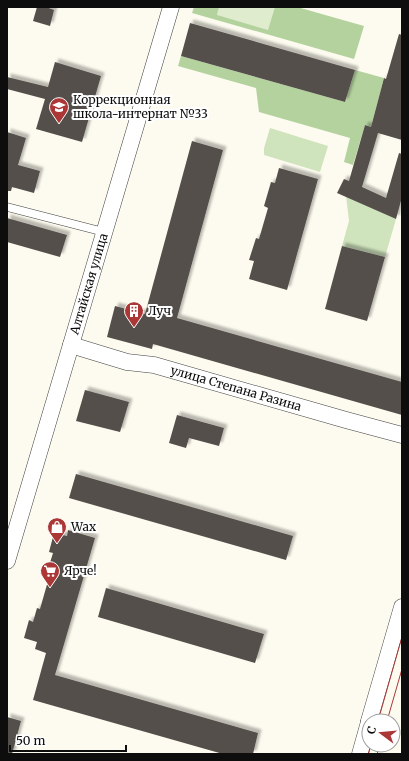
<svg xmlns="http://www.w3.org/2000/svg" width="409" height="761" viewBox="0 0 409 761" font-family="Merriweather,serif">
<defs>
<filter id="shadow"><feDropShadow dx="3.5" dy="-3.5" stdDeviation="1" flood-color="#0004"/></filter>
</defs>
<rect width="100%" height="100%" fill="#fdfbef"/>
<!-- green -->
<g fill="#cfe3bd">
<polygon points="270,128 328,146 320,172 264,155 264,148"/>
<polygon points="346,196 396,219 385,257 342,246 349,221"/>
</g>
<!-- forest -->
<g fill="#b3d29e">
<polygon points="194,7 297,7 364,26 354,59 192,13"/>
<polygon points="181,56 345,102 355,70 384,78 371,127 365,125 353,165 344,162 350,138 259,112 256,88 178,66"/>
</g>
<!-- pitch -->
<polygon fill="#e0ecce" points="219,7 275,7 268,30 217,15"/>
<!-- building -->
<g fill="#544f4b" filter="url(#shadow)">
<polygon points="37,7 46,7 54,10 50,26 33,21"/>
<polygon points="190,23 355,70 345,102 181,56"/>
<polygon points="399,34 402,35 402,140 378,133 362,187 386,198 399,153 402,154 402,197 396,219 337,193 344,179 349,181 365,125 371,127 384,78 386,79"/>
<polygon points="55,62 101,76 82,142 36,129 45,99 7,89 7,77 48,87"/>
<polygon points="7,132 26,138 18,165 40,171 34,193 12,187 11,191 7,191"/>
<polygon points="192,141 223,150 177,318 402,382 402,415 153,344 152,349 107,337 115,306 145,314"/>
<polygon points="279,168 318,179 287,290 249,279 254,261 249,260 256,238 259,239 268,208 264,206 271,182 275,183"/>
<polygon points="7,218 67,235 60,257 7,242"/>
<polygon points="342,246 385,257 367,321 325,309"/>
<polygon points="85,390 129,402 120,432 76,421"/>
<polygon points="177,415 224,428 219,446 189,438 186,448 169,443"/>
<polygon points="76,474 293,536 286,560 69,498"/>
<polygon points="68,530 95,538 55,675 258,733 253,754 223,754 33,700 46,653 35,649 37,642 24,638 29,620 33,622 37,608 40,609 52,567 49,566 53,553 49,552 54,533 67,536"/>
<polygon points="106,588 264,634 255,663 98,617"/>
<polygon points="7,717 21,721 12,754 7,754"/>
</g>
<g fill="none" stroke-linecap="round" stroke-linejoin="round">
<!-- service casing -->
<g stroke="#404040" stroke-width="9">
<polyline id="service" points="7,207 104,232"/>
</g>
<!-- minor casing -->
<g stroke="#404040" stroke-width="17">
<g id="minor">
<path id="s1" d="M71 345 127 362 154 365 346 420 402 435"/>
<path id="s2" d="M7 561 171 7"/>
<polyline points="369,721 402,607"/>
<polyline points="360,754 369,722"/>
</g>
</g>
<!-- service -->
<use href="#service" stroke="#fff" stroke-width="8"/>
<!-- minor -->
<use href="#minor" stroke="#fff" stroke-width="16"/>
<!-- tram -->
<g stroke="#ac3737" stroke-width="1">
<polyline points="378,721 402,637"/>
<polyline points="387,721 402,669"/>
<polyline points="368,754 371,745"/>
<polyline points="377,754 380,745"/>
</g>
</g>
<!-- icons -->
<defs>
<g id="school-pin" transform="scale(1)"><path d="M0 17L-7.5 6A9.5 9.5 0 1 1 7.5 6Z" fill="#ac3737" stroke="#fff"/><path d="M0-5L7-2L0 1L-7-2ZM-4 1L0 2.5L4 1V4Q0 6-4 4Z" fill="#fff"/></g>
<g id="building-pin" transform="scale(1)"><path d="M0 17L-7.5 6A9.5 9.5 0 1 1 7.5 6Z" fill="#ac3737" stroke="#fff"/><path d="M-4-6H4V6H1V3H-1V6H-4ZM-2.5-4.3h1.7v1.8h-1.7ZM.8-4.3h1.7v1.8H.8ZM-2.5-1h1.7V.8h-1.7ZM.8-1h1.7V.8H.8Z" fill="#fff"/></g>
<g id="shop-pin" transform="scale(1)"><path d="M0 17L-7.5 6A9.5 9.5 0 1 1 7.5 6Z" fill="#ac3737" stroke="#fff"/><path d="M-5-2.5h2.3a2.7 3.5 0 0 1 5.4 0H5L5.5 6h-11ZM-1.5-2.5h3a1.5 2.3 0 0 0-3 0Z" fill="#fff"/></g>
<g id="supermarket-pin" transform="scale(1)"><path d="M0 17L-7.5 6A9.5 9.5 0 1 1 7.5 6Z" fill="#ac3737" stroke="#fff"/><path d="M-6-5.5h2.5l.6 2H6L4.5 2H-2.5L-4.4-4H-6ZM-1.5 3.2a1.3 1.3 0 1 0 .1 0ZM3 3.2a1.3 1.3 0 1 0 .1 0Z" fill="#fff"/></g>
</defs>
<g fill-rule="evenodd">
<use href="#school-pin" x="59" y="107"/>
<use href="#building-pin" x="134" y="311"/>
<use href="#shop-pin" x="57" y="527"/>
<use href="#supermarket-pin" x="50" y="571"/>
</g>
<g text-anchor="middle" stroke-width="4" stroke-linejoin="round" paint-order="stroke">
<!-- poi labels -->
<g font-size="12" fill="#0d0d0d" stroke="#fff" text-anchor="start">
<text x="73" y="104">Коррекционная<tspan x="73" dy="14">школа-интернат №33</tspan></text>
<text x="148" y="315">Луч</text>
<text x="71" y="531">Wax</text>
<text x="64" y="575">Ярче!</text>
</g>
<!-- street labels -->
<g font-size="12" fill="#0d0d0d" stroke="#fff">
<text dy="4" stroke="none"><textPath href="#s2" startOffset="289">Алтайская улица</textPath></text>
<text dy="4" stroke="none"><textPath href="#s1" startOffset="171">улица Степана Разина</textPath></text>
</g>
</g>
<!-- border -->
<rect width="409" height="761" fill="none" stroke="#0d0d0d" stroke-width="16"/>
<!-- north arrow -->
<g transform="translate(381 733) rotate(286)"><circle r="19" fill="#ffffff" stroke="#9e9e9e"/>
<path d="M0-3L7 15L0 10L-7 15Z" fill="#ac3737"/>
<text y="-6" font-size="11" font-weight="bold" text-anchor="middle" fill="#0d0d0d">С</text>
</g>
<!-- scale -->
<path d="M10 745v6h116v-6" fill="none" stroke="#0d0d0d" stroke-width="2"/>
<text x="16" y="745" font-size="12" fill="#0d0d0d" stroke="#ffffff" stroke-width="3" paint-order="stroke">50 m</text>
</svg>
